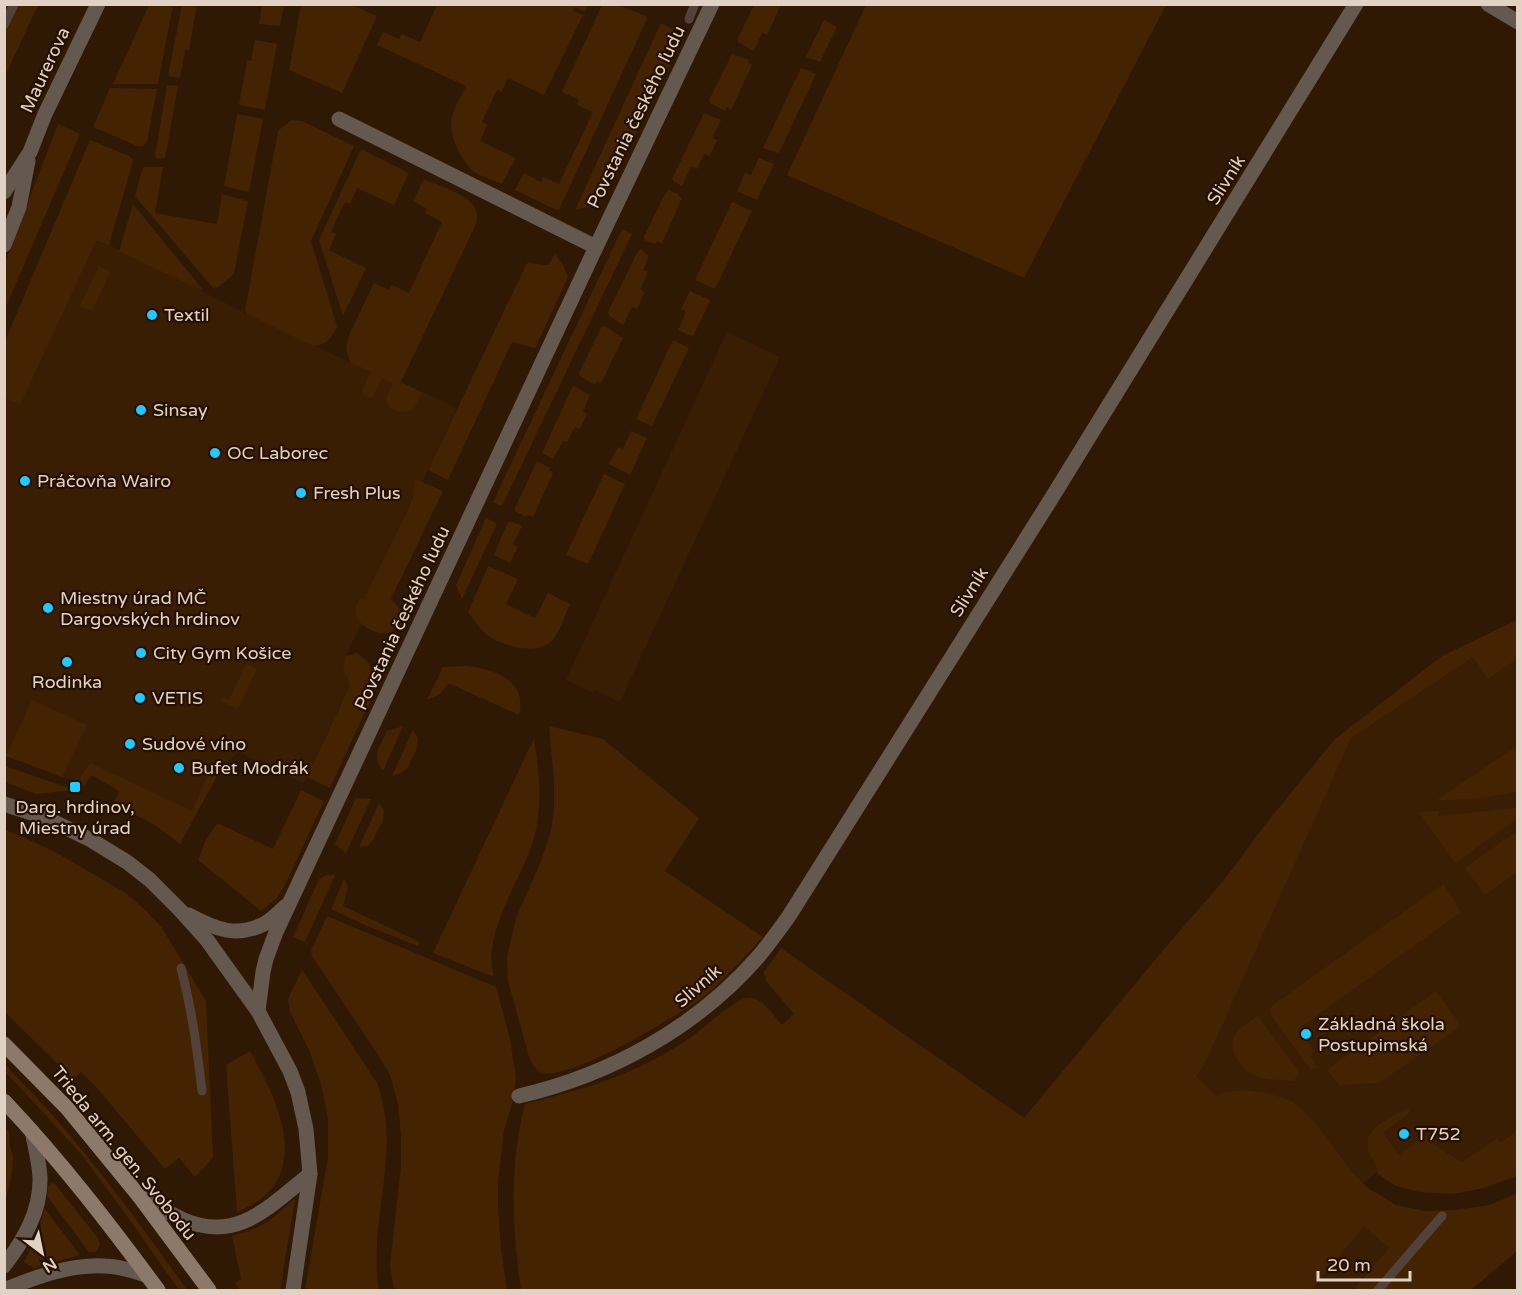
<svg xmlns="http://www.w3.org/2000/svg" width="1522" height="1295" viewBox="0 0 1522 1295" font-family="'Varela Round',sans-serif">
<rect width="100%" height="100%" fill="#2f1904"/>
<!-- built -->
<g fill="#3a1e03">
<polygon points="96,241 109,245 247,314 330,353 371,372 401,382 457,408 422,482 415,479 413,496 408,510 356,617 362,623 346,656 350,684 304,783 238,752 218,774 180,844 158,827 114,803 120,791 91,775 84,786 77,782 5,756 5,341"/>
<polygon points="727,332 780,357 620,702 595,690 593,693 566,680"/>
<polygon points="1517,620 1517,1130 1500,1142 1497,1138 1462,1162 1439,1148 1377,1172 1361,1185 1389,1248 1353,1290 885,1290 1024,1118 1164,949 1224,880 1265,825 1335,739 1442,656"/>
</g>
<!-- green -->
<g fill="#442302">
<polygon points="5,4 38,5 5,76 4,5"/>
<polygon points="149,5 173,5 158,84 113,84"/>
<polygon points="182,5 197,5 189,50 185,50 180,78 168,76"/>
<polygon points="262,5 284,5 280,26 259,24"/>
<polygon points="301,5 352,5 377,16 342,93 289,70"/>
<path d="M437 5H588L585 12 574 7 573 11 583 15 544 95 508 78 502 92 497 90 482 122 487 125 480 141 516 158 502 184C493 180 479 176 472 170 460 157 448 135 452 117 454 107 462 96 466 86L377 45 383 32 399 39 402 34 420 42Z"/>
<polygon points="602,5 618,5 646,16 647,19 559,210 552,208 515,190 524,173 541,182 543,177 559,184 593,112 577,105 579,100 562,92"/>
<polygon points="754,5 781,5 767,35 762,33 754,51 738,42 738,38"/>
<polygon points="866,5 1166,5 1024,278 787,175"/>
<polygon points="824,20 837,27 820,62 806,57"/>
<path d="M661 23 684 36 607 192C596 204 591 207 575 210Z"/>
<polygon points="255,40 277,44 265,110 239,105 247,60 251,61"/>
<polygon points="732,54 749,60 748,63 752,65 731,110 727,107 725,111 710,103 709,100"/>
<polygon points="801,68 816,74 779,153 763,148"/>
<polygon points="167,85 178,86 165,158 157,159 155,155"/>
<polygon points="110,88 157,89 147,142 143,146 137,146 93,127"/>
<polygon points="704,113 721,120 712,138 717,140 710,156 704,154 697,169 691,167 682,186 673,181 672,179"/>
<polygon points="237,114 263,119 249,192 224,186"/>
<path d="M291 120 302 121 354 146 311 241 337 326C331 339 328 344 313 346L247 314 245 310 278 131Z"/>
<polygon points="58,124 80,134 5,309 5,263"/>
<polygon points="90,140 129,156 132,158 133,161 109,245 96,241 20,405 5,398 5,341"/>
<polygon points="361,149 409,173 394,205 357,188 350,204 345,202 331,231 336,234 329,250 366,268 343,316 319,240"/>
<polygon points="759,158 774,164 757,200 737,191 745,173 751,175"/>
<polygon points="144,167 163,167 155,213 217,224 222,194 248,201 234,274 218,287 213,288 135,196 142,170"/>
<path d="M424 179C437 185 466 194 474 206 478 212 477 218 476 224L401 382 422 393C419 398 417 406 412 409 404 415 389 411 387 402 385 396 391 388 393 383L382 378 373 396 370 398 362 394V391L371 372 351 363 346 350 349 335 374 283 389 290 392 285 409 293 442 222 425 213 426 208 413 201Z"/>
<polygon points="669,190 678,194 678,196 682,198 662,243 657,241 655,244 645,240 644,237 665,194"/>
<polygon points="732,202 752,211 715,289 695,280"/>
<polygon points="133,204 203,290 198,289 119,251"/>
<polygon points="622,229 632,234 503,504 501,506 493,502"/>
<polygon points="641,249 649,256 643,270 648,272 640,289 644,293 637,309 632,307 623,325 609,316 608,312 638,251"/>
<polygon points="555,254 564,267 568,277 535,348 512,342 448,480 428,470 527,263 548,265"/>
<polygon points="99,266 110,272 92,311 80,306"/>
<polygon points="690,291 710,300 693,337 678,330 686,312 681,309"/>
<polygon points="602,326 605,326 623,338 601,383 597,381 595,385 580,376 579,373"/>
<polygon points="673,340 689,348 652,426 636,419"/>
<polygon points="574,386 590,395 583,411 587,414 580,429 575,427 567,442 563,441 553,459 542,453 572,388"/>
<polygon points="631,431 647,438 630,475 609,464 618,447 623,449"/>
<polygon points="537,461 550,468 549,470 553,473 533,517 528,515 526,517 515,511 515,508"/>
<polygon points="604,474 625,484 588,564 566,555"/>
<path d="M415 479 443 491 391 599 406 616 405 624C400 627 394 631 388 633 378 636 360 626 356 616 354 609 357 604 360 598L364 599 408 510 413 496Z"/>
<polygon points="486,518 496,523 496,526 462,599 456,585"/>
<polygon points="509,522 513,522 522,526 513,544 518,547 510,563 494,555 507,524"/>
<path d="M488 566 518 579 506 604 535 618 548 593 570 604C565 614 561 630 554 638 540 658 501 646 486 634 479 628 473 619 468 612Z"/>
<path d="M1517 620V659L1488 679 1473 657 1351 738 1206 1061 1196 1077 1217 1096 1225 1092 1243 1090 1267 1093 1292 1101 1311 1118 1353 1173 1368 1188 1396 1205 1425 1211 1454 1210 1490 1205 1517 1193V1251L1471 1290H1353L1389 1248 1364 1226 1310 1290H521C512 1228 509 1166 525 1104 566 1093 609 1083 647 1063 663 1055 680 1045 694 1035 706 1026 734 1000 747 998 762 995 773 1016 782 1025L794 1014 766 981 764 972 781 948 1024 1118 1164 949 1224 880 1265 825 1335 739 1442 656Z"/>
<polygon points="357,653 368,662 374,679 372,697 330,788 307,777 350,685 343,668 346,656"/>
<polygon points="246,664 257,669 238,709 220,701 222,697 229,700"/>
<path d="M466 666C494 669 528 680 519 715L448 683C442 693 439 697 427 699L443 667Z"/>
<polygon points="32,700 87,725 62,777 6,756"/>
<path d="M403 726 383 771C371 755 380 746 387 731Z"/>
<path d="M549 726 603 739 699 818 665 871 763 937C747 955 726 977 708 993 684 1013 571 1080 543 1073 535 1071 532 1063 529 1057L508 981 507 957 516 918 541 861 551 830 554 810V782Z"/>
<polygon points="413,730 418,738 416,750 408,767 401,773 392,776"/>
<path d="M534 738C539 771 543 805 534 838 522 880 481 932 494 977L433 953Z"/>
<path d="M1515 747 1517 751V791C1491 798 1464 800 1437 800Z"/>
<polygon points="90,763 192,811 210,770 218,774 180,844 158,827 114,803 119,791 91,775 84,786 77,782"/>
<polygon points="5,766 74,790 36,794 5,782"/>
<polygon points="301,790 324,801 285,885 277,898 261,911 198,860 205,842 217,823 273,849"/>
<polygon points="356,798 371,799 346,853 335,844"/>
<polygon points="379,803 384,810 383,820 373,840 368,846 359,847"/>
<polygon points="1517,808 1517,819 1455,863 1419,812 1438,811 1439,816"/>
<polygon points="5,830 23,837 55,852 126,893 148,913 162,928 206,1001 213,1158 195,1177 179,1158 165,1169 98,1089 81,1072 73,1079 5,1012"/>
<polygon points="1517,831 1517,872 1485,895 1465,868"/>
<polygon points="327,875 335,875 305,942 293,937 319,879"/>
<polygon points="344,879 348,886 343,906 420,942 418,946 367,926 331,909"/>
<polygon points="1443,884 1461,912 1298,1029 1315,1052 1310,1056 1318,1067 1311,1070 1271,1015 1270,1009 1273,1005"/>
<polygon points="327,916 496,987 510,1039 516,1078 513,1101 504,1130 498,1183 498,1207 501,1248 507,1290 394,1290 390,1265 401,1166 401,1135 398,1104 390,1075 377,1053 312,956 311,951"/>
<path d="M302 970 377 1083C403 1152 367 1222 379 1290H305L328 1157V1118L321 1084 309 1050 290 1012 288 999Z"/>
<polygon points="1436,991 1461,1026 1379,1083 1339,1085 1327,1070"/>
<path d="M1258 1016 1298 1070 1299 1075 1293 1081C1281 1080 1267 1080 1255 1076 1239 1069 1224 1046 1238 1030 1243 1025 1252 1020 1258 1016Z"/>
<path d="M250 1051C280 1104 316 1181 237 1212L226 1065Z"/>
<path d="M5 1065C74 1133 131 1211 187 1290H179L124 1212 81 1154 27 1095 5 1072Z"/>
<path d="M1405 1109 1410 1110 1409 1113 1383 1133 1399 1155 1425 1135 1439 1148 1462 1162 1497 1138 1501 1142 1517 1130V1176L1484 1188 1453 1194 1420 1192 1396 1186 1378 1174C1377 1171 1377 1167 1376 1164 1375 1160 1370 1157 1369 1152 1360 1130 1390 1118 1405 1109Z"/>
<polygon points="5,1126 9,1133 10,1146 13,1157 12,1172 5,1202"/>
<polygon points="52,1183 55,1184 59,1189 98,1238 100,1244 96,1252 89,1252 47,1196 48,1186"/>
<path d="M294 1199 295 1200 280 1290H240L235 1283 241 1279 232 1236C262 1228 272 1220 294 1199Z"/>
<polygon points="44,1208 80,1255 34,1268 24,1262 39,1229"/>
</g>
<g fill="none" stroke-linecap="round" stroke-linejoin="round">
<!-- stream -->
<g stroke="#53423b" stroke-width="9">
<polyline points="689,19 695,4"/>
<polyline points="4,25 14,4"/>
<path d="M181 968C192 1010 197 1048 202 1091"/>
<polyline points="1378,1290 1442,1216"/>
</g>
<!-- street -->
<g stroke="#64584f" stroke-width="15">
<polyline points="1488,4 1518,22"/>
<polyline points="339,119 596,247"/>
<polyline points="4,192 30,152 45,114 98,4"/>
<polyline points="4,245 19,207 28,161"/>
<polyline points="4,804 44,817 91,840 127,862 150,880 180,910 207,940 258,1011 290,1071 298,1092 306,1129 310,1174 293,1290"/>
<path d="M189 915C215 929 236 938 264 924 272 920 279 912 286 906"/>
<polyline points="258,1011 263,972 266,959 276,932 596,247 712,4"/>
<path d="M519 1096C610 1075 696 1028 758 957 769 944 779 930 789 916L1051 499 1356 4"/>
<path d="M139 1196C154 1204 168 1213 184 1220 238 1243 271 1205 310 1174"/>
<path d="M4 1266C24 1240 41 1211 40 1177 39 1161 35 1146 32 1131"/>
<path d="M4 1290C36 1277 70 1264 105 1266 119 1266 133 1271 146 1275"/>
</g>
<!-- secondary -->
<g stroke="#8c7969" stroke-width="15">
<polyline points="4,1044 67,1108 139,1196 209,1290"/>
<path d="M4 1101C60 1160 110 1225 158 1290"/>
</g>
</g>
<!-- markers -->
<g fill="#21c9fd" stroke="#250f00" stroke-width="2">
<circle cx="152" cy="315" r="6"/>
<circle cx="141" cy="410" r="6"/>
<circle cx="215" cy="453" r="6"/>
<circle cx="25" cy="481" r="6"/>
<circle cx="301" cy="493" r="6"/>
<circle cx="48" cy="608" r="6"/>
<circle cx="141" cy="653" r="6"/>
<circle cx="67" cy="662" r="6"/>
<circle cx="140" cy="698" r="6"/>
<circle cx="130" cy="744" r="6"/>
<circle cx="179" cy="768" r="6"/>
<rect x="69" y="781" width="12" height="12" rx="3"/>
<circle cx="1306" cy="1034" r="6"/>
<circle cx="1404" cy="1134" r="6"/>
</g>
<g text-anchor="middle" stroke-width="4.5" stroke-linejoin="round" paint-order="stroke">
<!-- street labels -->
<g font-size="18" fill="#e2d2c6" stroke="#250f00">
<text transform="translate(45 70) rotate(-65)" y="6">Maurerova</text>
<text transform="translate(636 117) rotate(-64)" y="6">Povstania českého ľudu</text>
<text transform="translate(1226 180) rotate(-58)" y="6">Slivník</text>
<text transform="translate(969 592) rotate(-58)" y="6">Slivník</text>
<text transform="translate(402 618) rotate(-65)" y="6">Povstania českého ľudu</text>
<text transform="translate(698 986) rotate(-41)" y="6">Slivník</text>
<text transform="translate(124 1153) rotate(51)" y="6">Trieda arm. gen. Svobodu</text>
</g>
<!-- poi labels -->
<g font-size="18" fill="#e2d2c6" stroke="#250f00" text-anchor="start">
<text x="164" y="321">Textil</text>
<text x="153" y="416">Sinsay</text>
<text x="227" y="459">OC Laborec</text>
<text x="37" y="487">Práčovňa Wairo</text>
<text x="313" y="499">Fresh Plus</text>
<text x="60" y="604">Miestny úrad MČ<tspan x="60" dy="21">Dargovských hrdinov</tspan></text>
<text x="153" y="659">City Gym Košice</text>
<text x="67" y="688" text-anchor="middle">Rodinka</text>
<text x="152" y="704">VETIS</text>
<text x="142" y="750">Sudové víno</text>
<text x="191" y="774">Bufet Modrák</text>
<text x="75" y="813" text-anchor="middle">Darg. hrdinov,<tspan x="75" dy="21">Miestny úrad</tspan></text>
<text x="1318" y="1030">Základná škola<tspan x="1318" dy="21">Postupimská</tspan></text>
<text x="1416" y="1140">T752</text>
</g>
</g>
<!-- border -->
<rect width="1522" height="1295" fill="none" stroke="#e2d2c6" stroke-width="12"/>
<!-- north arrow -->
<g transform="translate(42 1253) rotate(148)" stroke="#250f00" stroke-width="4.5" paint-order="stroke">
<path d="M0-4.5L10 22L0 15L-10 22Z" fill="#e2d2c6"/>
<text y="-9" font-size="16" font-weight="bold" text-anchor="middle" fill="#e2d2c6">N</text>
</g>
<!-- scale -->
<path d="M1318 1271v9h92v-9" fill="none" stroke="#e2d2c6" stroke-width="3"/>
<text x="1327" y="1271" font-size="18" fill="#e2d2c6" stroke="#250f00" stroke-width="4.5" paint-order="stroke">20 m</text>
</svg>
